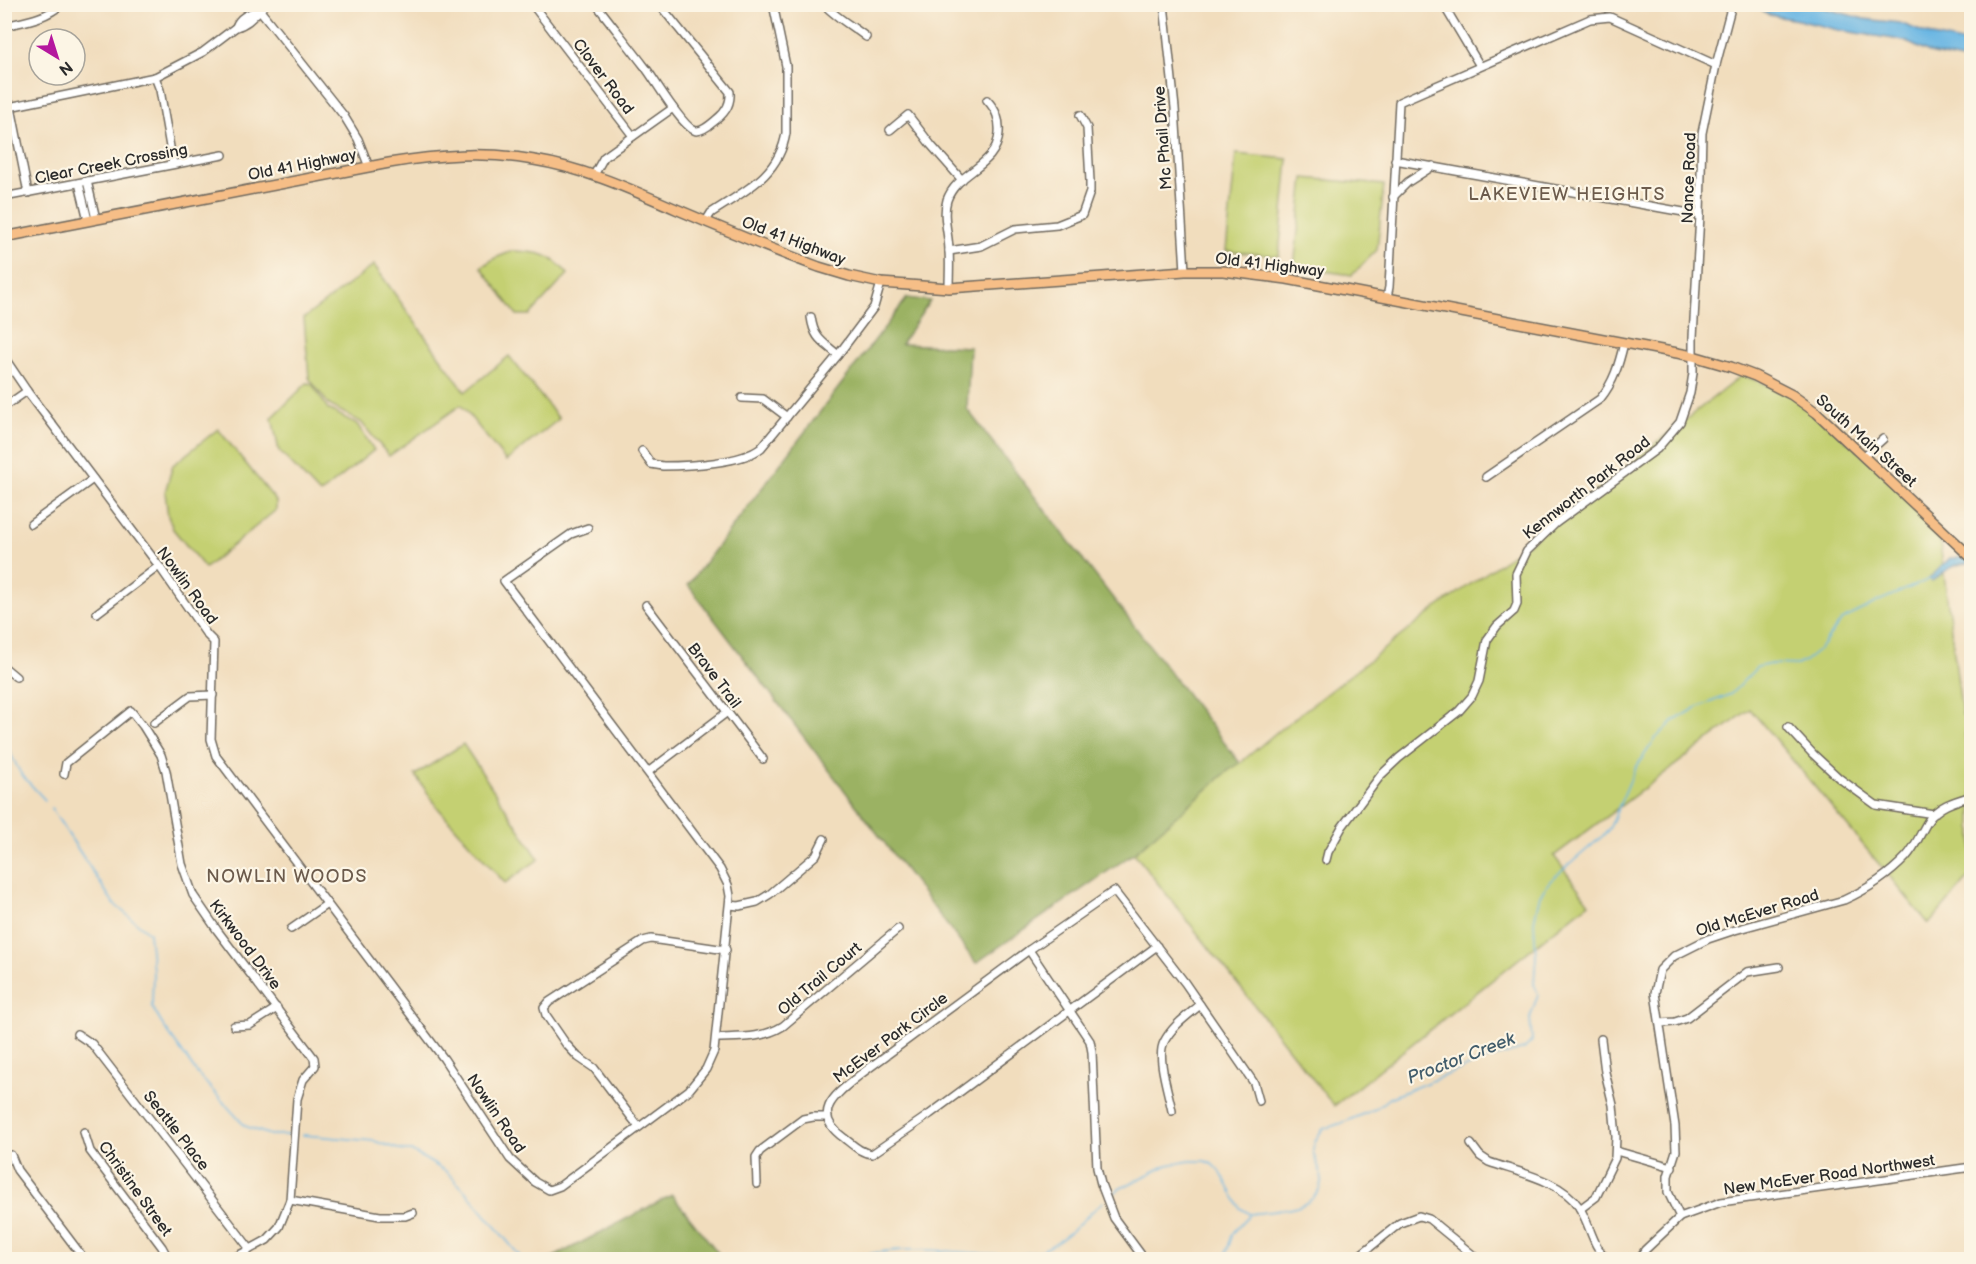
<svg xmlns="http://www.w3.org/2000/svg" width="1976" height="1264" viewBox="0 0 1976 1264" font-family="'Balsamiq Sans',sans-serif">
<rect width="100%" height="100%" fill="#fcf5e5"/>
<filter id="ink" filterUnits="userSpaceOnUse"><feTurbulence type="fractalNoise" baseFrequency=".0167" numOctaves="2"/><feDisplacementMap in="SourceGraphic" scale="12" xChannelSelector="R" yChannelSelector="G"/><feConvolveMatrix kernelMatrix="1 2 1 2 8 2 1 2 1" color-interpolation-filters="sRGB"/></filter>
<filter id="wash" filterUnits="userSpaceOnUse"><feTurbulence type="fractalNoise" baseFrequency=".008" numOctaves="4" result="noise"/><feDisplacementMap in="SourceGraphic" scale="24" xChannelSelector="R" yChannelSelector="G"/><feGaussianBlur stdDeviation="1.35" result="paint"/><feColorMatrix in="noise" values="0 0 0 0 0 0 0 0 0 0 0 0 0 0 0 0 0 1.4 0 .05"/><feComposite in="paint" operator="in"/></filter>
<g filter="url(#wash)">
<rect width="100%" height="100%" fill="#f1ddbd"/>
<!-- green -->
<g fill="#c4d072" stroke="#787e4e" stroke-width="1.5">
<polygon points="1236,154 1288,159 1279,256 1226,251"/>
<polygon points="1304,178 1384,185 1377,250 1352,275 1294,267"/>
<path d="M513 251C539 252 550 253 568 274L530 315H517L481 267 495 258Z"/>
<polygon points="374,265 465,392 509,356 559,419 506,461 461,405 389,456 361,422 329,405 309,378 304,318"/>
<polygon points="1742,375 1793,395 1877,467 1939,535 1962,715 1971,724 1965,734 1972,787 1972,874 1929,924 1750,709 1554,856 1589,903 1334,1106 1134,853 1229,770 1240,763 1278,731 1438,607 1533,540"/>
<polygon points="307,383 312,384 328,409 357,424 374,450 320,494 279,451 272,418"/>
<polygon points="218,429 276,501 276,510 205,568 173,529 168,516 165,492 173,465"/>
<polygon points="463,744 539,859 505,883 438,808 415,775"/>
</g>
<!-- forest -->
<g fill="#9bb264" stroke="#636e48" stroke-width="1.5">
<polygon points="907,298 930,301 901,344 970,347 967,409 1240,763 1229,770 1134,853 976,963 688,585"/>
<polygon points="672,1195 723,1259 550,1259 662,1200"/>
</g>
<!-- water -->
<g fill="#69b6e3" stroke="#4a7087" stroke-width="1.5">
<polygon points="1760,5 1806,4 1821,7 1864,19 1900,23 1933,36 1971,44 1971,62 1929,53 1907,42 1894,39 1838,30 1798,20 1769,15 1758,7"/>
<path d="M1971 557V563C1954 563 1945 571 1932 581L1929 579 1950 558Z"/>
</g>
<g fill="none" stroke-linecap="round" stroke-linejoin="round">
<!-- stream -->
<g stroke="#69b6e3" stroke-width="1.5">
<polyline points="4,741 21,774 45,800"/>
<polyline points="51,808 114,904 149,933 153,971 152,1007 162,1024 197,1073 245,1126 270,1135 291,1135"/>
<polyline points="303,1135 374,1141 404,1151 411,1151 447,1172 468,1194 523,1260"/>
<path d="M1111 1196 1119 1189 1167 1165 1190 1161H1206L1212 1164 1221 1173 1240 1208 1250 1214C1265 1212 1282 1211 1297 1207 1315 1201 1326 1187 1319 1168 1317 1162 1313 1156 1313 1150 1313 1143 1319 1134 1323 1129L1342 1123 1375 1109 1389 1098 1481 1061 1524 1049 1532 1041 1530 1018 1538 994 1534 984 1536 957 1534 921 1540 895 1550 881 1605 834 1610 827 1635 769 1655 739 1674 721 1698 707 1731 694 1757 667 1771 664 1797 665 1805 661 1819 650 1841 621 1849 616 1881 600 1930 579"/>
<path d="M851 1260C890 1243 946 1252 988 1254 1005 1255 1025 1256 1042 1250 1066 1241 1083 1218 1103 1202"/>
<polyline points="1224,1260 1233,1233 1249,1215"/>
</g>
</g>
</g>
<g filter="url(#ink)">
<g fill="none" stroke-linecap="round" stroke-linejoin="round">
<!-- minor casing -->
<g stroke="#70695e" stroke-width="10">
<g id="minor">
<polyline points="255,4 344,116 358,139 369,167"/>
<polyline points="532,4 633,136"/>
<path d="M596 4C612 25 629 46 645 67 654 78 684 131 697 131 704 131 712 123 717 119 726 112 731 104 730 92L659 4"/>
<path d="M824 4C831 14 855 28 866 37"/>
<polyline points="1164,4 1175,108 1185,271"/>
<polyline points="1443,4 1480,66"/>
<path d="M4 26C26 21 45 19 62 4"/>
<path d="M236 27C239 17 249 13 259 10"/>
<polyline points="155,77 160,90 173,164"/>
<polyline points="11,107 28,193"/>
<path d="M4 108 155 77 203 52 236 27C249 24 256 13 266 4"/>
<polyline points="890,130 908,115 931,145 962,180"/>
<polyline points="1395,160 1700,215"/>
<polyline points="594,175 604,157 673,108"/>
<polyline points="87,181 96,219"/>
<polyline points="79,183 88,220"/>
<polyline points="4,197 223,155"/>
<polyline points="1393,197 1408,182 1433,166"/>
<path d="M706 221 711 213C744 191 779 176 786 133V66L773 4"/>
<polyline points="949,251 981,246 1015,229 1057,225 1082,215 1090,192 1090,181 1087,128 1080,115"/>
<path d="M949 288C949 276 950 263 949 251 949 235 942 216 947 200 957 171 997 167 999 133 1000 119 996 110 987 100"/>
<polyline points="1387,297 1389,287 1399,102 1590,19 1610,17 1716,65"/>
<path d="M811 317C814 339 822 341 838 355"/>
<polyline points="4,357 27,391 159,566 207,635 214,642 211,739 216,756 444,1059 510,1159 535,1182 549,1190 560,1186 689,1090 706,1069 714,1051 730,896 728,885 720,869 504,581 571,534 588,528"/>
<polyline points="742,398 763,399 787,417"/>
<polyline points="4,407 27,391"/>
<path d="M642 451 651 464 663 466C688 466 743 463 761 448L838 355 874 307 881 283"/>
<polyline points="1864,456 1883,439"/>
<path d="M1486 477 1600 399C1614 382 1619 364 1624 343"/>
<polyline points="31,524 93,479"/>
<polyline points="646,605 763,759"/>
<polyline points="97,613 159,566"/>
<polyline points="4,667 16,677"/>
<polyline points="154,723 190,696 213,695"/>
<polyline points="1788,727 1813,754 1839,778 1876,805 1934,814"/>
<polyline points="648,772 726,713"/>
<polyline points="64,774 66,763 131,711 143,726 161,755 166,771 182,864 193,895 217,930 314,1058 315,1066 303,1080 297,1099 290,1200 279,1227 267,1240 230,1260"/>
<polyline points="1326,860 1328,852 1342,827 1381,775 1399,758 1459,711 1472,696 1479,681 1487,640 1497,626 1514,611 1517,604 1516,574 1527,551 1556,523 1657,449 1680,422 1690,393 1693,373 1693,337 1700,215 1702,133 1716,65 1732,4"/>
<polyline points="730,905 739,906 757,902 770,894 816,855 824,839"/>
<polyline points="291,929 327,904"/>
<path d="M1157 946 930 1114 872 1154C861 1153 853 1145 844 1138 808 1112 838 1093 861 1074L1029 950 1114 891 1185 983 1254 1083 1259 1101"/>
<polyline points="1029,950 1090,1041 1092,1052 1097,1168 1101,1184 1114,1218 1145,1260"/>
<polyline points="4,988 5,987"/>
<polyline points="1660,1023 1675,1022 1687,1018 1747,972 1779,967"/>
<polyline points="234,1026 250,1025 277,1008"/>
<polyline points="77,1034 92,1044 250,1249"/>
<path d="M716 1038C740 1037 762 1039 783 1026L898 929"/>
<path d="M1172 1111C1169 1094 1156 1057 1164 1042 1172 1026 1187 1016 1200 1005"/>
<polyline points="638,1126 594,1068 578,1057 566,1044 546,1015 544,1008 549,1002 643,941 651,939 726,950"/>
<polyline points="84,1132 90,1151 162,1247 169,1260"/>
<path d="M1471 1144 1480 1156 1489 1162C1517 1172 1561 1180 1579 1207 1590 1224 1592 1245 1607 1260"/>
<polyline points="1616,1151 1672,1167"/>
<polyline points="11,1155 17,1170 85,1260"/>
<polyline points="757,1184 756,1157 760,1151 803,1119 813,1117 827,1117"/>
<polyline points="290,1200 380,1216 405,1216 413,1213"/>
<polyline points="1580,1209 1596,1197 1615,1158 1616,1137 1613,1105 1605,1072 1601,1039"/>
<path d="M1680 1217 1668 1192V1176L1676 1151 1675 1126 1655 993 1660 970 1674 956 1708 939 1735 930 1844 900C1866 890 1889 875 1906 857 1916 846 1920 834 1928 821 1937 806 1955 801 1972 796"/>
<polyline points="1354,1260 1400,1223 1419,1216 1429,1219 1479,1260"/>
<polyline points="1638,1260 1645,1250 1680,1217 1721,1202 1972,1167"/>
</g>
</g>
<!-- major casing -->
<g stroke="#70695e" stroke-width="12">
<path id="major" d="M4 237 389 163C437 155 485 151 534 160 584 168 630 189 676 209 723 229 771 249 819 267L849 276 881 283 949 288 1185 271H1223L1287 279 1693 356 1731 367 1755 376 1792 395 1817 413 1972 558"/>
</g>
<!-- minor -->
<use href="#minor" stroke="#fff" stroke-width="7"/>
<!-- major -->
<use href="#major" stroke="#f6be87" stroke-width="9"/>
</g>
</g>
<g text-anchor="middle" stroke-width="4.5" stroke-linejoin="round" paint-order="stroke">
<!-- street labels -->
<g font-size="16" fill="#2b2b2b" stroke="#fcf5e5">
<text transform="translate(604 76) rotate(53)" y="6">Clover Road</text>
<text transform="translate(1162 138) rotate(-94)" y="6">Mc Phail Drive</text>
<text transform="translate(111 163) rotate(-11)" y="6">Clear Creek Crossing</text>
<text transform="translate(302 164) rotate(-11)" y="6">Old 41 Highway</text>
<text transform="translate(1688 178) rotate(-88)" y="6">Nance Road</text>
<text transform="translate(794 240) rotate(21)" y="6">Old 41 Highway</text>
<text transform="translate(1270 264) rotate(7)" y="6">Old 41 Highway</text>
<text transform="translate(1867 440) rotate(42)" y="6">South Main Street</text>
<text transform="translate(1586 487) rotate(-38)" y="6">Kennworth Park Road</text>
<text transform="translate(188 585) rotate(54)" y="6">Nowlin Road</text>
<text transform="translate(715 675) rotate(53)" y="6">Brave Trail</text>
<text transform="translate(1757 912) rotate(-17)" y="6">Old McEver Road</text>
<text transform="translate(246 944) rotate(53)" y="6">Kirkwood Drive</text>
<text transform="translate(819 978) rotate(-40)" y="6">Old Trail Court</text>
<text transform="translate(890 1037) rotate(-37)" y="6">McEver Park Circle</text>
<text transform="translate(497 1113) rotate(56)" y="6">Nowlin Road</text>
<text transform="translate(177 1130) rotate(52)" y="6">Seattle Place</text>
<text transform="translate(1829 1174) rotate(-8)" y="6">New McEver Road Northwest</text>
<text transform="translate(136 1188) rotate(54)" y="6">Christine Street</text>
</g>
<!-- neighbourhood labels -->
<g font-size="18" letter-spacing="1.5" fill="#6c5b4c" stroke="#fcf5e5">
<text x="1567" y="200">LAKEVIEW HEIGHTS</text>
<text x="287" y="882">NOWLIN WOODS</text>
</g>
<!-- water labels -->
<g font-size="18" font-style="italic" fill="#415c6b" stroke="#fcf5e5">
<text transform="translate(1461 1058) rotate(-21)" y="6">Proctor Creek</text>
</g>
</g>
<!-- margin -->
<rect width="1976" height="1264" fill="none" stroke="#fcf5e5" stroke-width="24"/>
<!-- north arrow -->
<g transform="translate(57 57) rotate(142)"><circle r="28" fill="#fcf5e5" stroke="#a8a49b" stroke-width="1.5"/>
<path d="M0-4.5L10 22L0 15L-10 22Z" fill="#b5179e"/>
<text y="-9" font-size="16" font-weight="bold" text-anchor="middle" fill="#2b2b2b">N</text>
</g>
</svg>
